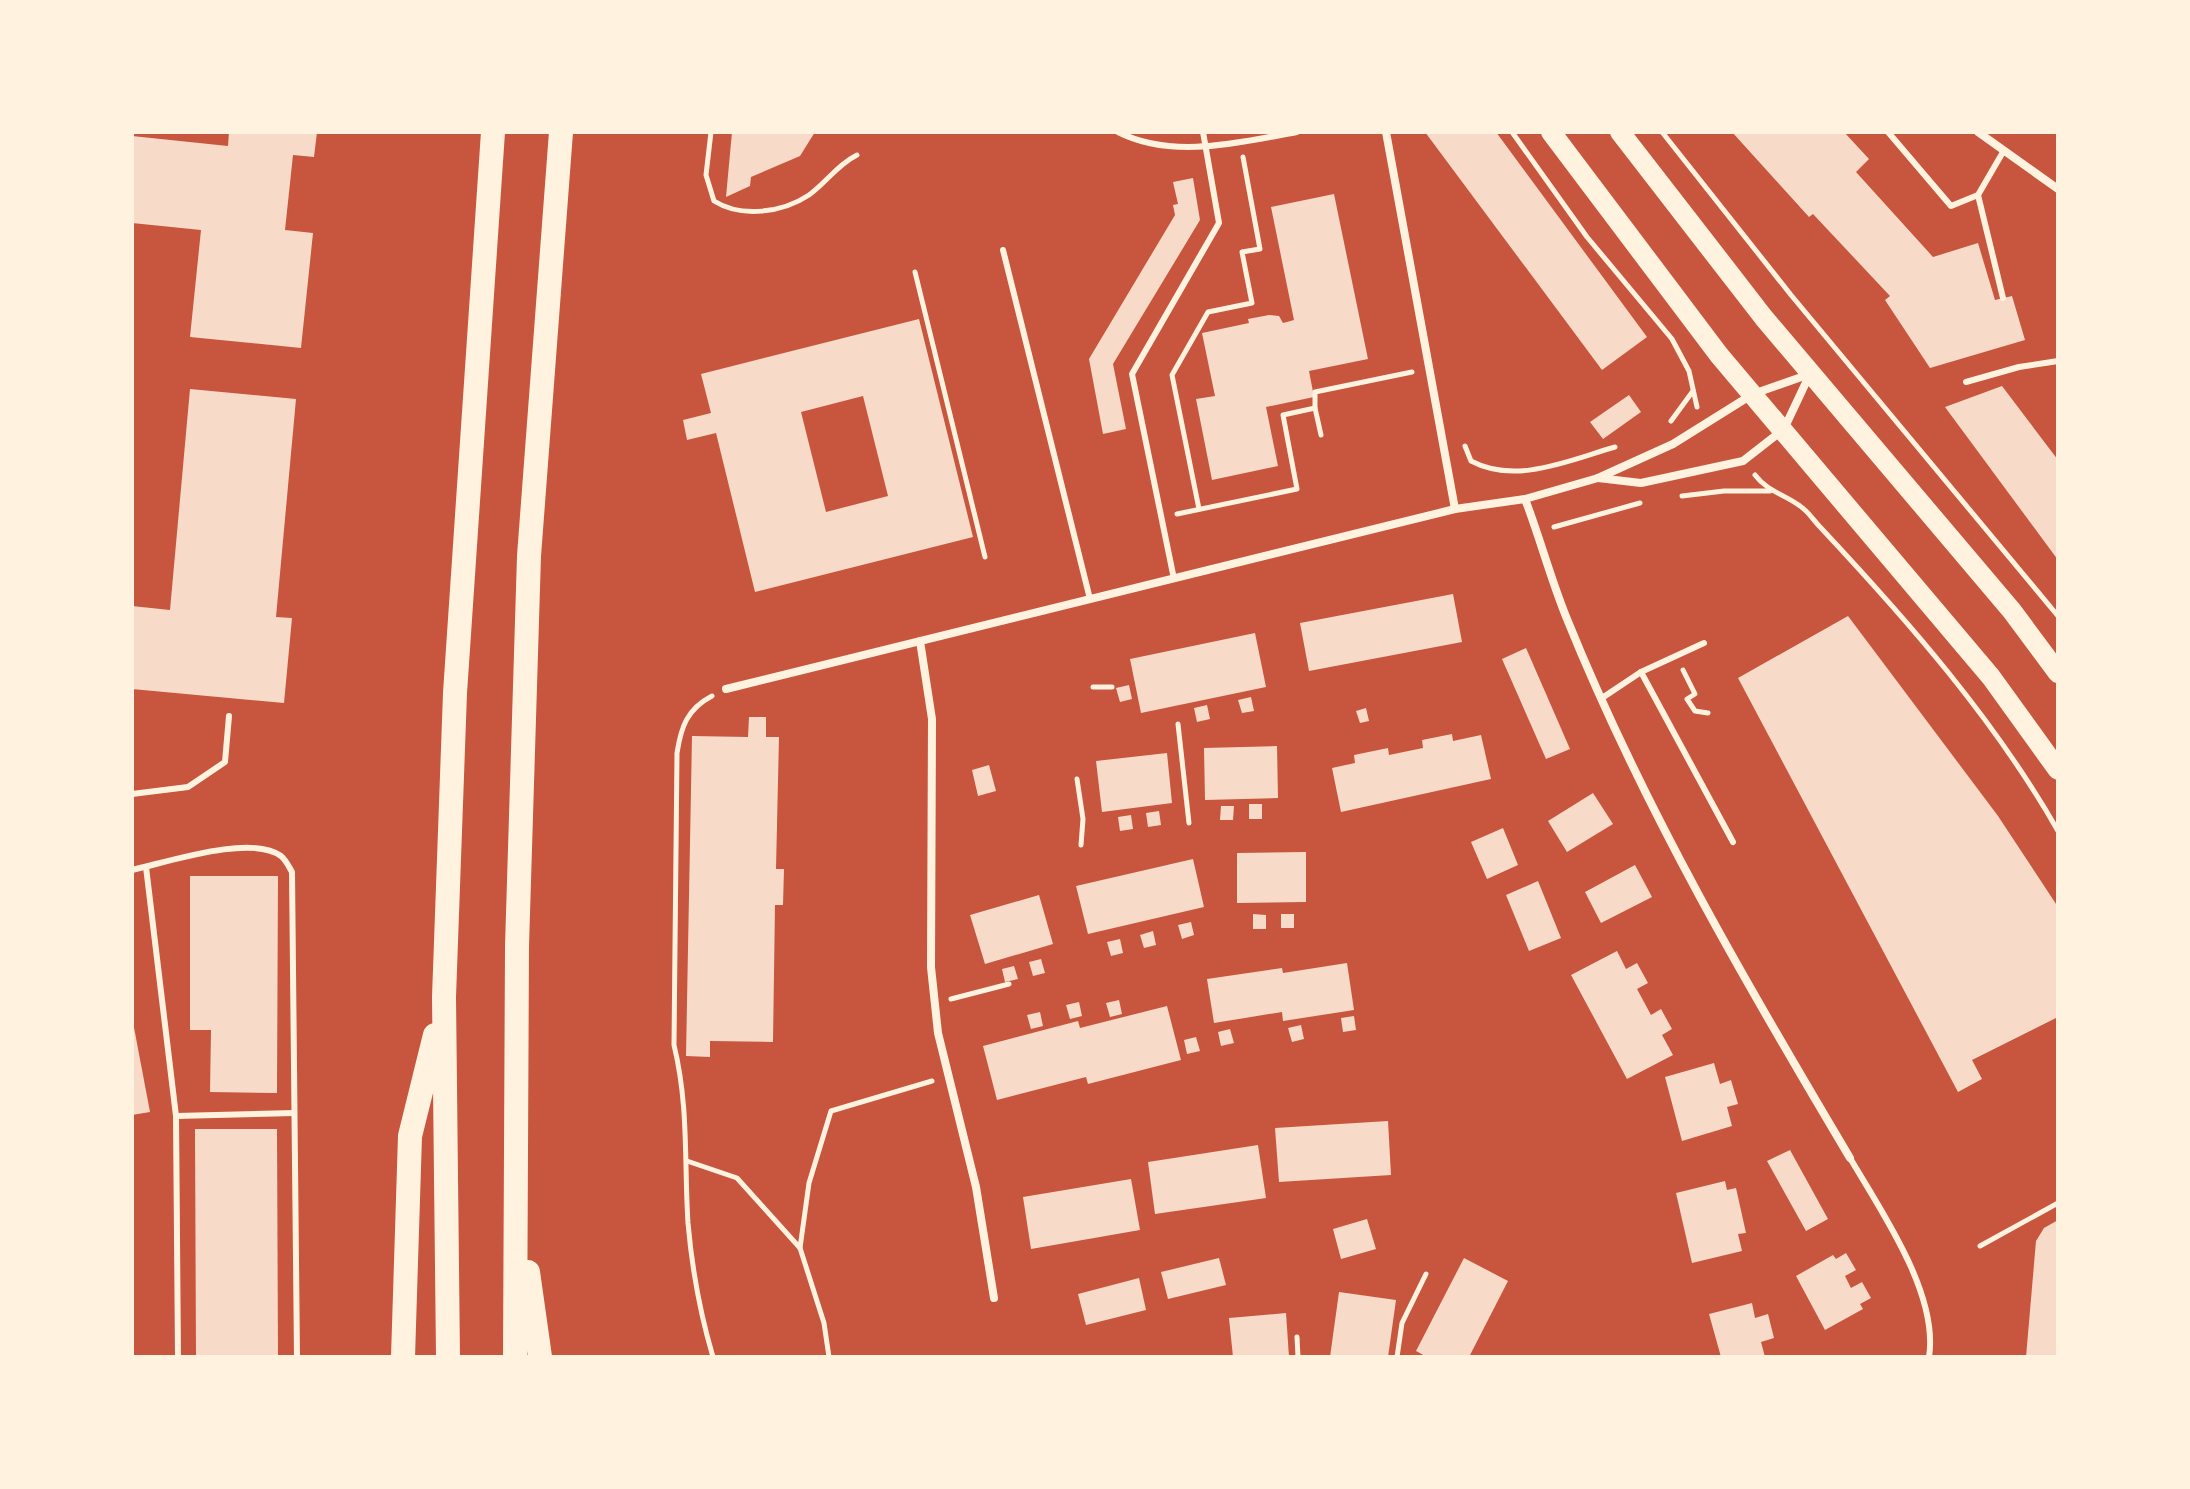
<svg xmlns="http://www.w3.org/2000/svg" width="2190" height="1489" viewBox="0 0 2190 1489" font-family="'Open Sans',sans-serif">
<rect width="100%" height="100%" fill="#c8553d"/>
<!-- building -->
<g fill="#f7dbc8" fill-rule="evenodd">
<polygon points="229,132 317,132 314,157 293,155 285,230 313,233 301,348 190,337 201,230 132,223 132,136 228,146"/>
<polygon points="732,132 815,132 800,156 751,177 750,186 726,197"/>
<polygon points="1425,132 1496,132 1647,337 1602,370"/>
<polygon points="1732,132 1844,132 1869,159 1856,172 1933,257 1978,243 1995,300 2012,296 2025,340 1930,368 1885,300 1890,296 1813,214 1809,217"/>
<polygon points="1193,178 1200,220 1113,364 1126,429 1103,434 1089,359 1175,215 1173,205 1178,204 1173,182"/>
<polygon points="1334,194 1368,359 1309,371 1314,397 1266,407 1278,466 1212,480 1196,399 1215,396 1202,333 1249,323 1248,319 1269,315 1279,316 1283,323 1294,320 1271,207"/>
<path d="M919 319 973 537 755 592 716 433 687 440 683 420 711 413 701 374ZM863 396 888 496 826 512 801 412Z"/>
<polygon points="2002,386 2058,460 2058,560 1945,407"/>
<polygon points="190,389 296,399 276,617 292,618 284,703 132,689 132,606 170,610"/>
<polygon points="1629,395 1641,412 1603,439 1590,422"/>
<polygon points="1453,594 1462,642 1309,671 1300,623"/>
<polygon points="1848,616 1998,816 2058,907 2058,1017 1972,1060 1982,1079 1958,1092 1738,678"/>
<polygon points="1255,633 1266,687 1141,713 1130,659"/>
<polygon points="1526,648 1570,749 1546,759 1502,659"/>
<polygon points="1129,685 1132,699 1120,702 1116,688"/>
<polygon points="1251,697 1254,711 1242,713 1238,700"/>
<polygon points="1207,705 1210,719 1197,722 1194,708"/>
<polygon points="1366,708 1369,721 1360,723 1356,711"/>
<polygon points="749,717 766,717 766,737 779,737 776,869 784,869 783,905 775,905 773,1042 710,1041 710,1057 686,1056 692,736 748,737"/>
<polygon points="1452,734 1453,741 1481,735 1491,779 1341,812 1332,768 1355,763 1354,755 1388,748 1389,755 1423,748 1422,740"/>
<polygon points="1277,746 1278,798 1205,800 1204,748"/>
<polygon points="1167,753 1172,803 1102,812 1096,761"/>
<polygon points="989,765 996,791 978,796 972,770"/>
<polygon points="1593,793 1613,824 1567,852 1548,821"/>
<rect x="1249" y="804" width="13" height="15"/>
<polygon points="1221,806 1234,806 1233,820 1220,820"/>
<polygon points="1159,811 1161,825 1148,827 1146,813"/>
<polygon points="1131,815 1133,829 1120,831 1118,817"/>
<polygon points="1503,828 1518,865 1487,879 1471,842"/>
<polygon points="1306,852 1306,902 1237,903 1237,853"/>
<polygon points="1193,859 1204,907 1088,934 1076,886"/>
<polygon points="1635,865 1652,897 1601,923 1585,892"/>
<polygon points="190,876 278,876 277,1093 210,1092 211,1030 190,1030"/>
<polygon points="1538,881 1561,938 1529,951 1506,895"/>
<polygon points="1039,895 1053,944 985,964 970,915"/>
<polygon points="1253,914 1266,915 1266,929 1253,929"/>
<rect x="1281" y="914" width="13" height="14"/>
<polygon points="1191,922 1194,935 1182,939 1178,925"/>
<polygon points="1153,931 1156,945 1144,948 1140,935"/>
<polygon points="1120,939 1123,953 1111,956 1107,942"/>
<polygon points="1617,951 1626,969 1637,963 1648,983 1637,989 1651,1015 1661,1009 1672,1029 1662,1035 1673,1055 1627,1079 1571,975"/>
<polygon points="1041,959 1045,973 1033,976 1029,962"/>
<polygon points="1347,963 1354,1010 1283,1021 1282,1012 1214,1023 1207,979 1282,968 1283,973"/>
<polygon points="1014,966 1018,979 1005,982 1002,969"/>
<polygon points="1119,1000 1122,1014 1110,1017 1106,1003"/>
<polygon points="1079,1002 1082,1016 1070,1019 1066,1005"/>
<polygon points="1167,1006 1181,1060 1088,1084 1086,1077 997,1100 983,1046 1078,1021 1080,1028"/>
<polygon points="1040,1012 1043,1026 1031,1029 1027,1015"/>
<polygon points="1354,1016 1356,1030 1343,1032 1341,1018"/>
<polygon points="132,1017 150,1112 132,1115"/>
<polygon points="1301,1025 1304,1039 1292,1042 1288,1028"/>
<polygon points="1230,1029 1234,1043 1221,1046 1218,1032"/>
<polygon points="1196,1037 1200,1051 1187,1054 1184,1040"/>
<polygon points="1714,1063 1720,1084 1731,1080 1738,1104 1727,1107 1732,1126 1682,1141 1665,1077"/>
<polygon points="1388,1121 1391,1175 1279,1182 1275,1128"/>
<polygon points="195,1129 277,1129 278,1357 196,1357"/>
<polygon points="1258,1145 1266,1198 1155,1214 1148,1162"/>
<polygon points="1790,1150 1828,1219 1806,1231 1767,1161"/>
<polygon points="1131,1179 1140,1230 1031,1249 1023,1197"/>
<polygon points="1725,1181 1727,1190 1736,1188 1746,1233 1738,1234 1742,1251 1692,1263 1676,1193"/>
<polygon points="1367,1219 1376,1249 1341,1259 1333,1229"/>
<polygon points="2058,1220 2058,1357 2026,1357 2036,1241 2044,1228"/>
<polygon points="1846,1253 1856,1270 1845,1276 1851,1288 1862,1282 1871,1298 1860,1304 1863,1309 1825,1330 1796,1276 1833,1255 1836,1259"/>
<polygon points="1219,1258 1226,1285 1168,1299 1161,1272"/>
<polygon points="1464,1258 1508,1281 1469,1357 1427,1357 1416,1351"/>
<polygon points="1139,1278 1146,1310 1086,1325 1078,1294"/>
<polygon points="1339,1292 1396,1300 1388,1357 1330,1357"/>
<polygon points="1752,1303 1755,1318 1768,1314 1774,1338 1761,1342 1765,1357 1721,1357 1709,1314"/>
<polygon points="1286,1313 1289,1357 1233,1357 1229,1318"/>
</g>
<g fill="none" stroke-linecap="round" stroke-linejoin="round">
<!-- path -->
<g stroke="#fff3e0" stroke-width="5">
<path d="M711 132 706 175 714 201C741 218 782 213 809 195 827 182 837 165 857 155"/>
<polyline points="1512,132 1587,237 1672,339 1689,371 1697,407"/>
<polyline points="1662,132 1791,295 2058,616"/>
<polyline points="915,272 985,557"/>
<polyline points="1315,408 1321,435"/>
<polyline points="1671,421 1693,391"/>
<path d="M1465 446 1471 461C1516 485 1570 460 1615 447"/>
<path d="M1755 475C1768 492 1784 494 1800 506 1808 511 1814 521 1821 528 1908 621 1995 720 2058 831"/>
<polyline points="1682,496 1724,491 1770,491"/>
<polyline points="1199,509 1172,375 1208,312 1252,303 1242,252 1260,249 1243,157"/>
<polyline points="1177,514 1297,489 1283,415 1315,408 1315,392 1412,372"/>
<polyline points="1554,527 1640,503"/>
<polyline points="1683,670 1695,694 1687,699 1695,711 1708,713"/>
<polyline points="1093,687 1112,687"/>
<path d="M712 696C687 709 681 727 677 753L674 1045C689 1107 684 1160 688 1223 692 1269 700 1313 713 1357"/>
<polyline points="1178,724 1189,823"/>
<polyline points="1077,779 1083,819 1081,845"/>
<polyline points="951,999 1009,984"/>
<polyline points="687,1161 737,1178 800,1248 824,1323 829,1357"/>
<polyline points="1980,1246 2058,1203"/>
<polyline points="800,1248 809,1183 831,1111 932,1081"/>
<polyline points="1297,1337 1298,1357"/>
<polyline points="1397,1357 1402,1323 1426,1274"/>
</g>
<!-- service -->
<g stroke="#fff3e0" stroke-width="6">
<path d="M1118 132C1173 160 1241 142 1297 132"/>
<polyline points="1888,132 1951,206 1978,195 2003,152"/>
<polyline points="1978,195 2003,298"/>
<polyline points="1003,250 1090,599"/>
<polyline points="1966,382 2019,367 2058,361"/>
<polyline points="1174,579 1132,374 1219,223 1203,132"/>
<polyline points="1641,672 1733,842"/>
<polyline points="1602,698 1641,672 1704,643"/>
<polyline points="132,794 188,787 225,762 229,716"/>
<polyline points="146,867 176,1116 178,1357"/>
<path d="M132 870C168 862 251 834 281 856 286 860 289 867 292 872L297 1357"/>
<polyline points="176,1116 294,1113"/>
<path d="M1850 1158C1881 1211 1939 1294 1929 1357"/>
</g>
<!-- minor -->
<g stroke="#fff3e0" stroke-width="8">
<polyline points="1386,132 1455,509"/>
<polyline points="1978,132 2058,189"/>
<polyline points="1598,478 1641,483 1743,461 1784,429 1809,376"/>
<path d="M1525 499C1540 538 1551 580 1567 619 1643 807 1747 985 1850 1158"/>
<polyline points="920,641 932,719 931,967 938,1033 976,1187 994,1298"/>
<polyline points="726,689 1455,509 1525,499 1598,478 1673,444 1753,394 1810,374"/>
</g>
<!-- primary -->
<g stroke="#fff3e0" stroke-width="20">
<polyline points="1551,132 1719,355 1991,677 2058,770"/>
<polyline points="1620,132 1764,318 2012,611 2058,673"/>
</g>
<!-- motorway -->
<g stroke="#fff3e0" stroke-width="24">
<polyline points="528,1272 540,1357"/>
<polyline points="403,1357 410,1136 435,1035"/>
<polyline points="448,1357 444,997 455,693 493,132"/>
<polyline points="515,1357 517,946 529,556 561,132"/>
</g>
</g>
<!-- border -->
<rect width="2190" height="1489" fill="none" stroke="#fff3e0" stroke-width="268"/>
</svg>
